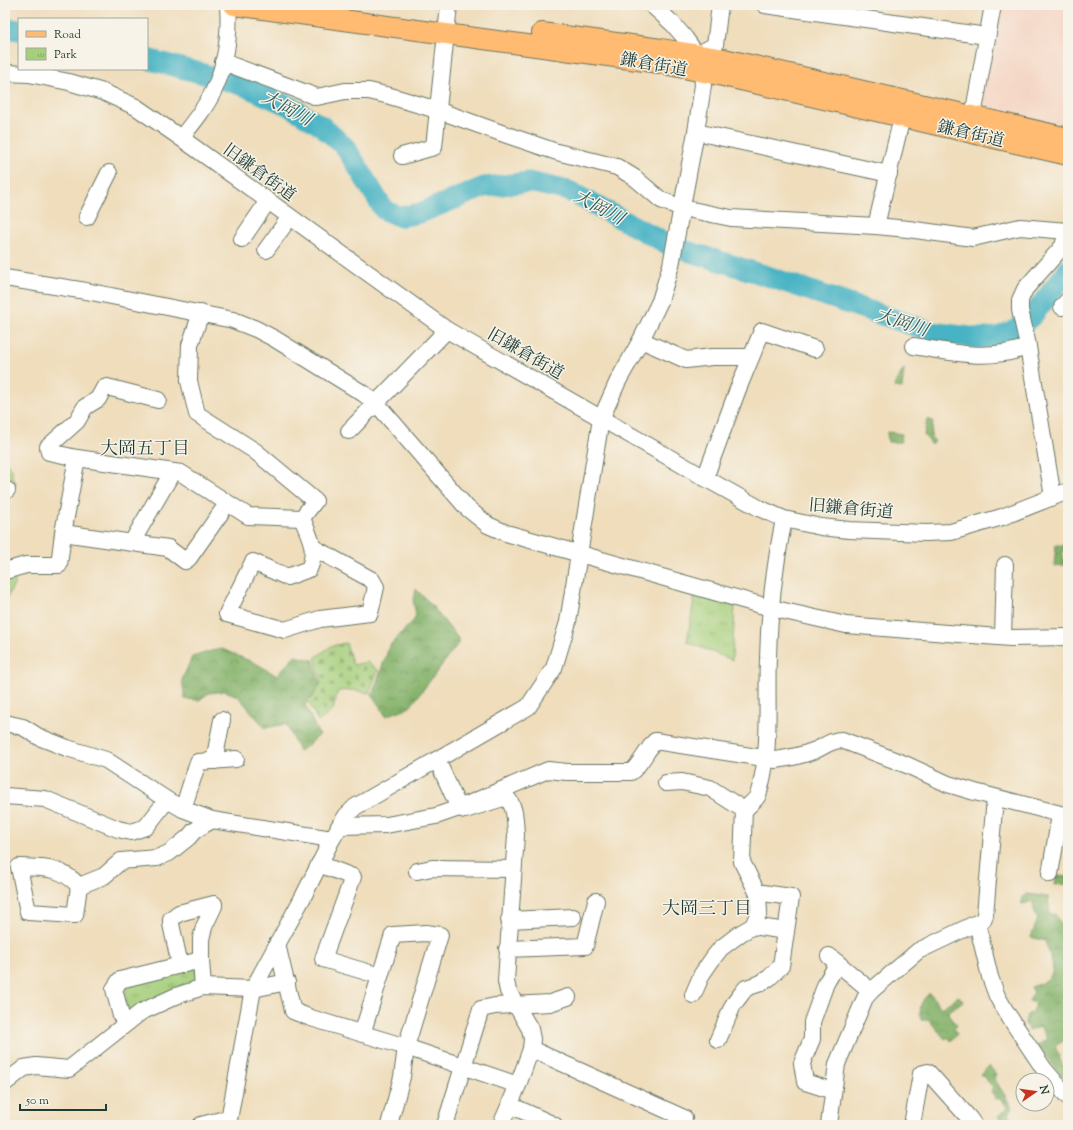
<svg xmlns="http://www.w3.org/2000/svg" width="1073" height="1130" viewBox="0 0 1073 1130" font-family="'Sorts Mill Goudy','Noto Serif JP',serif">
<defs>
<pattern id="forest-crowns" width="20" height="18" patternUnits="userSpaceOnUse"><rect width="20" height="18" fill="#84b26b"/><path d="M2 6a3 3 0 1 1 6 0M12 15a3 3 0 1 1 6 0" fill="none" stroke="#6b9259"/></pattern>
<pattern id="cemetery-stones" width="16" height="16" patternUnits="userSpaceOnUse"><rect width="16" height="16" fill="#a5cf7b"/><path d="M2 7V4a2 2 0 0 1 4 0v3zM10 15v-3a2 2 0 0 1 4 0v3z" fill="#86a966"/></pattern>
<pattern id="park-tufts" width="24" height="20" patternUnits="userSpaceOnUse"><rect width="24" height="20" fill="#a5cf7b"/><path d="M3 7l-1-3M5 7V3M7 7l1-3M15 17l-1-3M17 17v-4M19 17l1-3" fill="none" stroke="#86a966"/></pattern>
</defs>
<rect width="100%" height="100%" fill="#f7f3e8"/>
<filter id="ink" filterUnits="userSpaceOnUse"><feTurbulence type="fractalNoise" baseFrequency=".025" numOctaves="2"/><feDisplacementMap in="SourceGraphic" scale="8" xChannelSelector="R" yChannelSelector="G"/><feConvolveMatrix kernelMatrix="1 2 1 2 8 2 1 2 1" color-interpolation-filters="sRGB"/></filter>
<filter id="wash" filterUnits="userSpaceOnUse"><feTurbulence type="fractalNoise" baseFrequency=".012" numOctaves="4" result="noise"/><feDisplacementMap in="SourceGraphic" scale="16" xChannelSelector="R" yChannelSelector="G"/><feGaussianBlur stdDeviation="0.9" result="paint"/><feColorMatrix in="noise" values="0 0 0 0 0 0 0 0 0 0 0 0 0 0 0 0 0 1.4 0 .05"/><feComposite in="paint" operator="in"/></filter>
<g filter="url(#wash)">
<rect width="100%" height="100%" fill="#efddbb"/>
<!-- built -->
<polygon fill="#f4d3c1" points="997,5 1068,5 1068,125 979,105"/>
<!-- forest -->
<g fill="url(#forest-crowns)" stroke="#527850">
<polygon points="904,369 902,388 894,387 896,381"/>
<polygon points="927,419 933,421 931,437 935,441 932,445 924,435"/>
<polygon points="887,432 902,434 901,442 888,442"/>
<polygon points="1056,545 1068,546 1068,549 1062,551 1065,565 1054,566"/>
<polygon points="416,589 428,601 460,641 410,707 386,716 372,695 390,645 414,620 416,615 413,601"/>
<polygon points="222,649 259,665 277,676 294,656 313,660 320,686 305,705 319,735 310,744 299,751 286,724 265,728 238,696 225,691 209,693 199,700 185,699 182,680 192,657 211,651"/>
<polygon points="1056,876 1068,877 1068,884 1055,885"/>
<path d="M1028 894 1048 897 1050 915 1055 914 1065 933 1068 932V1038L1055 1046 1062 1064 1068 1073V1083L1037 1046 1047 1039 1040 1026 1029 1031 1025 1023 1027 1015 1033 1012 1036 1003 1029 1001 1034 992 1031 987C1062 978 1053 965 1045 941L1031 937 1038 919 1034 911V901L1022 904V897Z"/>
<path d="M930 993 941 1008 959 996 963 1001 948 1012 957 1025 954 1029 957 1034 951 1041 948 1037 945 1039 929 1020H921C920 1007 919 1002 930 993Z"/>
<polygon points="989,1066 996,1074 994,1078 1013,1109 1008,1114 1015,1125 1004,1125 998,1116 1008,1108 1000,1098 996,1099 991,1091 993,1087 981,1074"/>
</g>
<!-- cemetery -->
<polygon fill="url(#cemetery-stones)" stroke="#628658" points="346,643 353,665 367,662 378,670 369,693 352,690 338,691 333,710 318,722 309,703 321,683 315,658 331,646"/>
<!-- park -->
<g fill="url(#park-tufts)" stroke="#628658">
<polygon points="5,460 12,470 12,477 17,484 5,488"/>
<polygon points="14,572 15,583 5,601 5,575"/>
<polygon points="695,594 735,605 732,660 687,642"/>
<polygon points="195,967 199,988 130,1015 126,1006 126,986"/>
</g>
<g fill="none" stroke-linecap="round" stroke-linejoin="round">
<!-- river -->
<g stroke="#47b3c4" stroke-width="21">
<polyline points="5,28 19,30"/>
<polyline points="147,59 204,74 244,86 291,107 323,127 346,148 384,210 400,217 420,213 484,187 529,182 569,191 671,246 764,275 932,332 977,338 998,337 1017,329 1033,315 1068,270"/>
</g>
</g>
</g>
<g filter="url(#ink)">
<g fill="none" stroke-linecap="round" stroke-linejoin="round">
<!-- minor casing -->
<g stroke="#687563" stroke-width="18">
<g id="minor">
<polyline points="765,5 987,36"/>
<polyline points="697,55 715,45 720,5"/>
<polyline points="223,62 317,97 345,91 369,91 390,96 437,110 507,135 557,152 617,167 635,178 661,200 682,208 731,218 876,226 908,229 973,238 1020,227 1067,231"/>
<polyline points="5,73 29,74 69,82 103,92 136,107 181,138 447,330 705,478 759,508 784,519 821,527 849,530 926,533 951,532 1002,517 1068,491"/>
<polyline points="973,116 993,5"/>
<polyline points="696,132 889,174"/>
<path d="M181 138C193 123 206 107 214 90 226 64 230 33 228 5"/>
<polyline points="402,156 434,147 449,5"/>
<polyline points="87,217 109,173"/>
<polyline points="876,226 902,117"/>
<polyline points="242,239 268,201"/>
<polyline points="266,250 290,217"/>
<polyline points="5,278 86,291 233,320 256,329 275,339 364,394 376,403 467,508 488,525 506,533 771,608 846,625 1010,638 1068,637"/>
<polyline points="1062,307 1068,300"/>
<polyline points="641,340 686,360 712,357 751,357"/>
<path d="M914 346C956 353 987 361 1028 347"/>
<polyline points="349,431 447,330"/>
<polyline points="77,458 49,452 48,447 77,421 85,407 98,399 104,388 107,387 158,400"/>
<polyline points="705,478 738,389 762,331 815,349"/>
<polyline points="5,491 7,490"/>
<polyline points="1053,497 1027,341 1020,310 1020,300 1025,289 1063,246 1068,229"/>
<path d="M302 518C309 536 318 549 309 569L287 577 253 562 227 614 285 630 320 619 370 613 376 587 372 580 314 548"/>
<polyline points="63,533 168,548 185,561 189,558 227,504"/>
<polyline points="132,542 172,473"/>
<polyline points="5,571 26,565 59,565 63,533 77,458 181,473 248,516 302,518 315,501 255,451 197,414 189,381 190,345 201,313"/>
<polyline points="1003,637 1005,565"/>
<polyline points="5,723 23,727 39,737 67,748 106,760 167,800 183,809 212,820 332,839"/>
<path d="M437 760 459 808 465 810 506 797C516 806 515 822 516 835L506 981 508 991 530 1029 532 1039 531 1049 518 1085 501 1125"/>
<polyline points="214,761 222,720"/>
<polyline points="666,783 682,782 710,788 744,810"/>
<polyline points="5,796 45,799 118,829 131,832 146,827 167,800"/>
<polyline points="183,809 198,762 236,759"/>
<path d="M339 826 386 825 436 816 459 808 548 770 567 772H631C641 764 646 751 655 741L776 760C790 758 803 755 816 750 825 746 831 740 842 740L907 765 948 784 975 792 1068 816"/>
<polyline points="319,864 353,877 323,959 380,976"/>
<polyline points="417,871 432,868 513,869"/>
<polyline points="1050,874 1060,815"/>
<path d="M79 886C61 866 43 868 19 867L28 912 75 915 79 886 104 876 121 861 157 858 169 853 189 837 194 831 212 820"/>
<polyline points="509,920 573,917"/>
<polyline points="977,923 990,977 997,996 1006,1012 1044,1069 1068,1097"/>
<polyline points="753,926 786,931"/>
<polyline points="277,944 293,1011 311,1018 406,1047 518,1085"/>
<polyline points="507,949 585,946 596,901"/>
<polyline points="829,956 871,991"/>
<polyline points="180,965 171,924 171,919 179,913 214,904 214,906 204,927 201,939 201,960"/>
<path d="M693 995 702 974 713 958 721 948 741 933 753 926 759 912 758 894 742 862 744 810C748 806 756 800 758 795 772 751 766 703 768 658 769 612 775 564 784 519"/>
<polyline points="127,1023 121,1016 114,989 120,980 201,960 203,987"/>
<polyline points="362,1034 393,935 426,933 440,935 406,1047 402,1077 389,1125"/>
<polyline points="718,1040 733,1005 742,993 746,988 761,983 769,978 781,966 791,897 763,893 758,894"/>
<polyline points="531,1049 684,1118 681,1125"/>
<polyline points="5,1083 24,1068 36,1066 69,1069 141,1012 176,996 203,987 253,989 287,982"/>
<polyline points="833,1091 805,1082 802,1063 812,1039 812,1022 826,983 838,963"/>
<polyline points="510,1105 554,1125"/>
<polyline points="201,1125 229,1118"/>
<polyline points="228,1125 253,989 303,897 332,839 346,816 355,807 528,707 554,668 568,622 601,419 618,381 641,340 660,301 671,265 696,132 703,85 702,72 697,55 685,38 673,24 652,5"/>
<polyline points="445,1125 481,1009 495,1006 550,1003 568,997"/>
<polyline points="829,1125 837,1064 865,998 871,991 918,951 983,920 985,915 995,798"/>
<polyline points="912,1125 921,1074 928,1072 969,1118 974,1125"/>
</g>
</g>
<!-- major casing -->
<g stroke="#687563" stroke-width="22">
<g id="major">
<polyline points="234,5 659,63 723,76 1068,155"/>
<polyline points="542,33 661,49 724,59 1068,138"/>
</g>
</g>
<!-- minor -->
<use href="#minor" stroke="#fff" stroke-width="16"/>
<!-- major -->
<use href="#major" stroke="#ffbb71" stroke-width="20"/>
</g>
</g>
<g text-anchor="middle" stroke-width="3" stroke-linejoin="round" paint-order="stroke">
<!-- street labels -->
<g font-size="17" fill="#1f3d34" stroke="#f7f3e8">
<text transform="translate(654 64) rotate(10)" y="6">鎌倉街道</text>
<text transform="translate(971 133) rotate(13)" y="6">鎌倉街道</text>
<text transform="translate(260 172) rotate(36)" y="6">旧鎌倉街道</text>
<text transform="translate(526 353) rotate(30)" y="6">旧鎌倉街道</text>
<text transform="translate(851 508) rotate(5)" y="6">旧鎌倉街道</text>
</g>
<!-- water labels -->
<g font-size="18" font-style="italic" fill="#295a58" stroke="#f7f3e8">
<text transform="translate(287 108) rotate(28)" y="6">大岡川</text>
<text transform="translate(599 207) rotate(28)" y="6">大岡川</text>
<text transform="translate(902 322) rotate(18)" y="6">大岡川</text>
</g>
<!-- neighbourhood labels -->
<g font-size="18" fill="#1f3d34" stroke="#f7f3e8">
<text x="145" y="454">大岡五丁目</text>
<text x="707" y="914">大岡三丁目</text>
</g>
</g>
<!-- margin -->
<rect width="1073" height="1130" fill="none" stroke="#f7f3e8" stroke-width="20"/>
<!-- legend -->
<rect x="18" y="18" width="130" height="52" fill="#f7f3e8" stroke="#a1aaa0"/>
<rect x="26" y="31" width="20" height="6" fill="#ffbb71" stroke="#a1aaa0"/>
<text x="54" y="38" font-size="12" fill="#1f3d34">Road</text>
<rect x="26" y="48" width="20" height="12" fill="url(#park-tufts)" stroke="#a1aaa0"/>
<text x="54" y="58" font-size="12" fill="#1f3d34">Park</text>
<!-- north arrow -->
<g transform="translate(1035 1092) rotate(77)"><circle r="19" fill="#f7f3e8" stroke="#a1aaa0"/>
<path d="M0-3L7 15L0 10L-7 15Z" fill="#c8321e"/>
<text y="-6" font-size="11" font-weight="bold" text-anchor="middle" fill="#1f3d34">N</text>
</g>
<!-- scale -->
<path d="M20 1104v6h86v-6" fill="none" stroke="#1f3d34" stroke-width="2"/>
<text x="26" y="1104" font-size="12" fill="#1f3d34" stroke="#f7f3e8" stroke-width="3" paint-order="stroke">50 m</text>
</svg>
